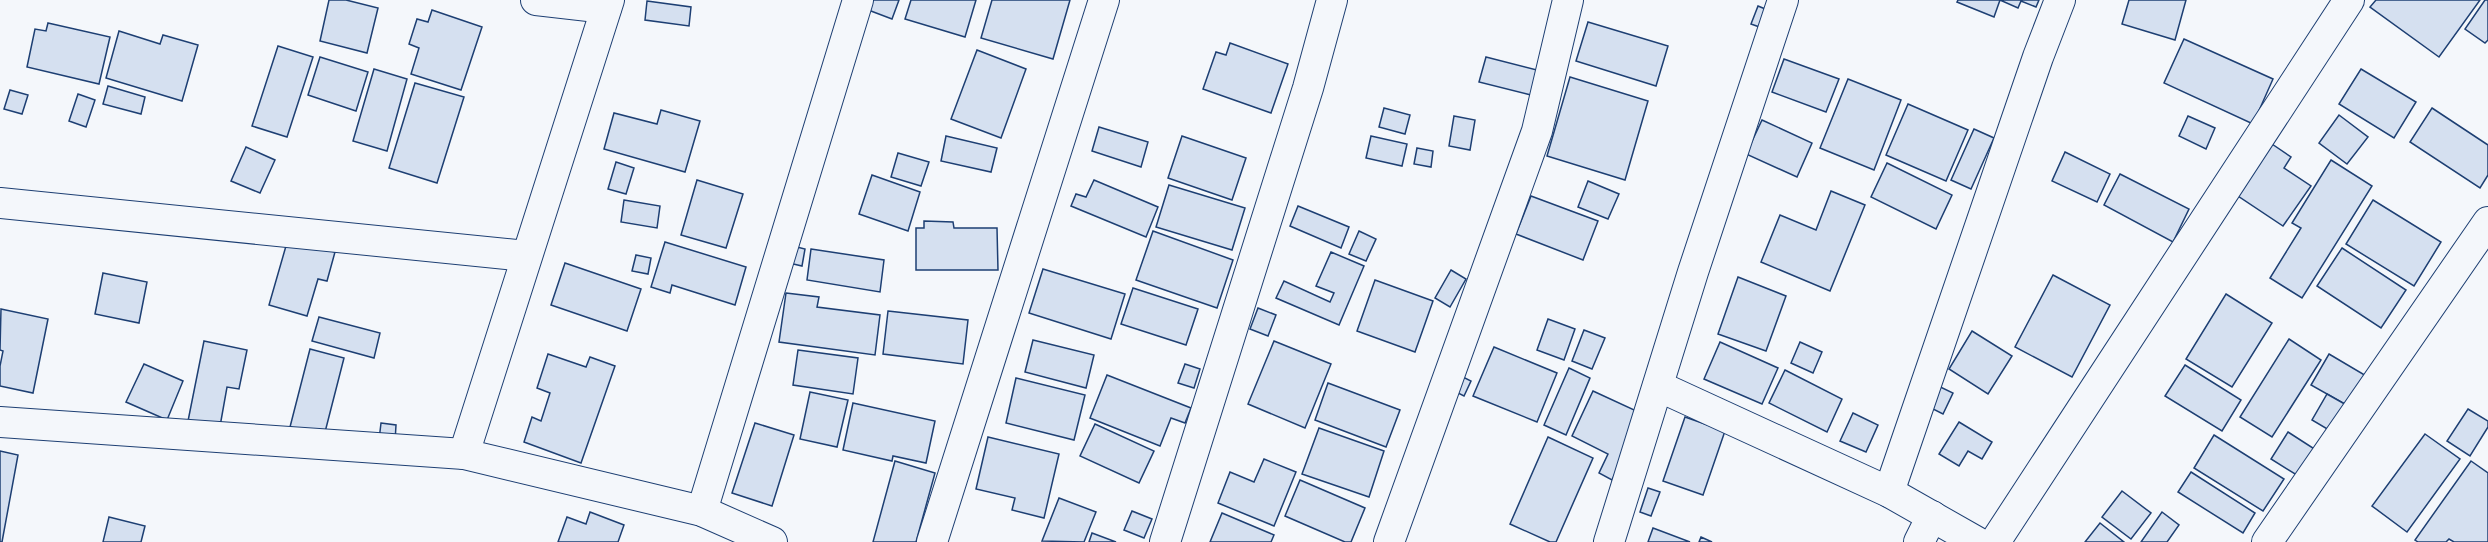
<svg xmlns="http://www.w3.org/2000/svg" width="2488" height="542" viewBox="0 0 2488 542" font-family="Ubuntu,sans-serif">
<rect width="100%" height="100%" fill="#f4f7fb"/>
<!-- building -->
<g fill="#d5e0f0" stroke="#1d3f73" stroke-width="1.5">
<polygon points="329,0 346,0 378,8 367,53 320,41"/>
<polygon points="866,0 899,0 892,19 863,8"/>
<polygon points="911,0 976,0 965,37 905,19"/>
<polygon points="992,0 1070,0 1053,59 981,38"/>
<polygon points="1958,0 2039,0 2036,7 2021,1 2018,8 2000,0 1994,17 1957,2"/>
<polygon points="2129,0 2186,0 2175,40 2122,24"/>
<polygon points="2376,0 2480,0 2439,57 2370,7"/>
<polygon points="2485,0 2488,0 2488,40 2485,43 2465,29"/>
<polygon points="647,1 691,7 689,26 645,20"/>
<polygon points="1758,6 1775,13 1768,30 1751,24"/>
<polygon points="432,10 482,27 461,90 411,74 419,48 409,44 417,19 428,22"/>
<polygon points="1588,22 1668,46 1656,86 1576,61"/>
<polygon points="48,23 110,37 99,84 27,67 35,29 46,31"/>
<polygon points="119,31 160,44 163,35 198,45 182,101 106,78"/>
<polygon points="2184,39 2273,79 2253,124 2164,83"/>
<polygon points="1230,43 1288,64 1271,113 1203,89 1216,52 1226,55"/>
<polygon points="278,46 313,57 287,137 252,126"/>
<polygon points="977,50 1026,69 1001,138 951,119"/>
<polygon points="320,57 368,72 356,111 308,95"/>
<polygon points="1486,57 1537,70 1531,95 1479,82"/>
<polygon points="1784,59 1839,79 1826,112 1772,92"/>
<polygon points="374,69 407,79 387,151 353,141"/>
<polygon points="2361,69 2416,102 2394,138 2339,104"/>
<polygon points="1570,77 1648,101 1625,180 1547,156"/>
<polygon points="1848,79 1901,100 1874,170 1820,148"/>
<polygon points="415,83 464,97 437,183 389,168"/>
<polygon points="108,86 145,97 141,114 103,104"/>
<polygon points="10,90 28,95 22,114 4,109"/>
<polygon points="78,94 95,100 86,127 69,121"/>
<polygon points="1908,104 1968,130 1946,181 1886,155"/>
<polygon points="1384,108 1410,115 1405,134 1379,127"/>
<polygon points="2432,108 2488,145 2488,175 2480,188 2410,142"/>
<polygon points="661,110 700,121 685,172 604,149 614,113 657,124"/>
<polygon points="2339,115 2368,137 2347,164 2319,143"/>
<polygon points="1454,116 1475,120 1470,150 1449,146"/>
<polygon points="2188,116 2215,128 2206,149 2179,136"/>
<polygon points="1762,120 1812,143 1797,177 1746,154"/>
<polygon points="1099,127 1148,142 1141,167 1092,151"/>
<polygon points="1974,129 1994,138 1971,189 1951,180"/>
<polygon points="946,136 997,148 991,172 941,161"/>
<polygon points="1182,136 1246,158 1232,200 1168,178"/>
<polygon points="1371,136 1407,144 1402,166 1366,158"/>
<polygon points="2269,142 2291,157 2284,168 2311,186 2283,226 2235,194"/>
<polygon points="246,147 275,160 260,193 231,181"/>
<polygon points="1417,148 1433,151 1431,167 1414,164"/>
<polygon points="2065,152 2110,174 2097,202 2052,181"/>
<polygon points="898,153 929,162 921,186 891,177"/>
<polygon points="2331,160 2372,186 2302,298 2270,278 2301,228 2292,223"/>
<polygon points="616,162 634,168 626,194 608,189"/>
<polygon points="1887,163 1952,195 1936,229 1871,197"/>
<polygon points="2120,174 2189,209 2173,242 2104,205"/>
<polygon points="872,175 920,192 908,231 859,214"/>
<polygon points="697,180 743,194 726,248 681,235"/>
<polygon points="1094,180 1158,207 1146,237 1071,206 1076,194 1086,197"/>
<polygon points="1588,181 1619,194 1608,219 1578,207"/>
<polygon points="1169,185 1245,208 1232,250 1156,227"/>
<polygon points="1831,191 1865,205 1830,291 1761,262 1780,215 1816,230"/>
<polygon points="1531,196 1598,221 1583,260 1516,234"/>
<polygon points="624,200 660,206 657,228 621,222"/>
<polygon points="2373,200 2441,242 2414,286 2346,244"/>
<polygon points="1298,206 1349,227 1341,248 1290,226"/>
<polygon points="924,221 953,222 954,228 997,228 998,270 916,270 916,228 924,228"/>
<polygon points="1153,231 1233,260 1217,308 1136,280"/>
<polygon points="1359,231 1376,239 1366,261 1349,254"/>
<polygon points="288,239 335,252 327,281 318,279 307,316 269,305"/>
<polygon points="665,242 746,267 735,305 672,285 670,293 651,287"/>
<polygon points="793,246 805,249 802,266 789,263"/>
<polygon points="2342,248 2406,290 2381,328 2317,286"/>
<polygon points="811,249 884,260 880,292 807,280"/>
<polygon points="1331,252 1364,266 1339,325 1276,298 1284,281 1330,302 1334,293 1316,286"/>
<polygon points="636,255 651,258 648,274 632,271"/>
<polygon points="565,263 641,289 627,331 551,305"/>
<polygon points="1043,269 1125,294 1111,339 1029,313"/>
<polygon points="1451,270 1466,279 1450,307 1435,298"/>
<polygon points="103,273 147,282 139,323 95,314"/>
<polygon points="2053,275 2110,305 2072,377 2015,347"/>
<polygon points="1738,277 1786,296 1766,351 1718,334"/>
<polygon points="1375,280 1433,301 1415,352 1357,331"/>
<polygon points="1133,288 1198,309 1186,345 1121,324"/>
<polygon points="786,293 819,297 817,307 880,315 875,355 779,342"/>
<polygon points="2226,294 2272,323 2232,387 2186,359"/>
<polygon points="1258,308 1276,315 1268,336 1250,329"/>
<polygon points="1,309 48,319 33,393 0,386 0,366 3,351 0,350"/>
<polygon points="888,311 968,320 963,364 883,354"/>
<polygon points="319,317 380,333 374,358 312,341"/>
<polygon points="1548,319 1575,329 1564,360 1537,350"/>
<polygon points="1584,330 1605,338 1592,369 1572,361"/>
<polygon points="1972,331 2012,356 1988,394 1949,369"/>
<polygon points="2289,339 2321,360 2272,437 2240,417"/>
<polygon points="1033,340 1094,355 1086,388 1025,372"/>
<polygon points="204,341 247,350 239,389 227,387 219,432 187,426"/>
<polygon points="1274,341 1331,364 1305,428 1248,404"/>
<polygon points="1720,342 1778,368 1762,404 1704,379"/>
<polygon points="1800,342 1822,352 1813,373 1791,363"/>
<polygon points="1494,347 1557,373 1537,422 1473,396"/>
<polygon points="310,349 344,358 324,436 290,427"/>
<polygon points="798,350 858,358 853,394 793,385"/>
<polygon points="548,354 586,367 590,357 615,366 581,463 524,442 532,417 541,421 550,393 537,388"/>
<polygon points="2329,354 2368,377 2350,407 2311,385"/>
<polygon points="144,364 183,381 167,420 126,402"/>
<polygon points="1185,364 1200,369 1194,388 1178,383"/>
<polygon points="2185,365 2241,400 2222,431 2165,396"/>
<polygon points="1569,368 1590,378 1566,435 1544,425"/>
<polygon points="1785,370 1842,399 1827,432 1769,403"/>
<polygon points="1457,374 1471,381 1464,396 1450,389"/>
<polygon points="1107,375 1191,408 1185,423 1171,418 1160,446 1090,418"/>
<polygon points="1016,378 1085,395 1074,440 1006,423"/>
<polygon points="1930,382 1953,393 1943,414 1921,403"/>
<polygon points="1328,383 1400,410 1386,447 1315,420"/>
<polygon points="1593,391 1643,414 1612,480 1599,473 1608,454 1572,436"/>
<polygon points="810,392 848,400 837,447 800,439"/>
<polygon points="2327,394 2350,407 2334,433 2312,420"/>
<polygon points="853,403 935,421 926,463 893,456 892,461 843,450"/>
<polygon points="2468,409 2488,421 2488,427 2470,456 2447,441"/>
<polygon points="1853,413 1878,425 1866,452 1840,441"/>
<polygon points="1685,417 1725,431 1703,495 1663,481"/>
<polygon points="1959,422 1992,442 1982,459 1968,451 1959,466 1939,454"/>
<polygon points="381,423 396,425 395,442 379,440"/>
<polygon points="755,423 794,435 772,506 732,493"/>
<polygon points="1095,424 1154,451 1139,483 1080,456"/>
<polygon points="1319,428 1384,451 1369,497 1302,474"/>
<polygon points="2288,432 2316,450 2300,477 2271,459"/>
<polygon points="2425,434 2460,459 2407,532 2372,506"/>
<polygon points="2214,435 2284,479 2263,511 2194,468"/>
<polygon points="988,437 1059,454 1044,518 1012,510 1015,498 976,489"/>
<polygon points="1548,437 1593,458 1556,542 1550,542 1510,524"/>
<polygon points="0,451 18,455 2,542 0,542"/>
<polygon points="1264,459 1296,472 1274,526 1218,503 1230,472 1254,482"/>
<polygon points="895,461 935,473 916,542 873,542"/>
<polygon points="2471,461 2488,473 2488,542 2454,542 2449,539 2446,542 2418,542 2415,540"/>
<polygon points="2191,472 2255,513 2243,533 2178,492"/>
<polygon points="1300,480 1365,508 1351,542 1345,542 1285,516"/>
<polygon points="1648,488 1660,492 1651,516 1640,512"/>
<polygon points="2122,491 2151,513 2131,539 2102,517"/>
<polygon points="1059,498 1096,512 1084,542 1042,541"/>
<polygon points="1132,511 1152,519 1144,538 1124,530"/>
<polygon points="590,512 624,525 618,542 558,542 567,517 586,524"/>
<polygon points="2162,512 2179,525 2167,542 2141,542"/>
<polygon points="1222,513 1274,535 1271,542 1210,542"/>
<polygon points="109,517 145,526 141,542 103,542"/>
<polygon points="2100,523 2124,542 2085,542"/>
<polygon points="1653,528 1690,542 1648,542"/>
<polygon points="1092,533 1116,542 1089,542"/>
<polygon points="1701,537 1712,542 1699,542"/>
</g>
<g fill="none" stroke-linecap="round" stroke-linejoin="round">
<!-- street casing -->
<g stroke="#1d3f73" stroke-width="32">
<g id="street">
<polyline points="536,0 606,8"/>
<polyline points="0,203 526,256"/>
<polyline points="1658,386 1889,492 1977,542"/>
<polyline points="0,422 464,454 702,511 772,542"/>
<polyline points="464,454 609,0"/>
<polyline points="1889,492 2038,57 2060,0"/>
<polyline points="702,511 858,0"/>
<polyline points="932,542 1104,0"/>
<polyline points="1165,542 1308,88 1332,0"/>
<polyline points="1389,542 1537,131 1568,0"/>
<polyline points="1609,542 1693,272 1783,0"/>
<polyline points="1919,542 1932,516"/>
<polyline points="1995,542 2349,0"/>
<polyline points="2267,542 2488,222"/>
</g>
</g>
<!-- street -->
<use href="#street" stroke="#f4f7fb" stroke-width="30"/>
</g>
</svg>
